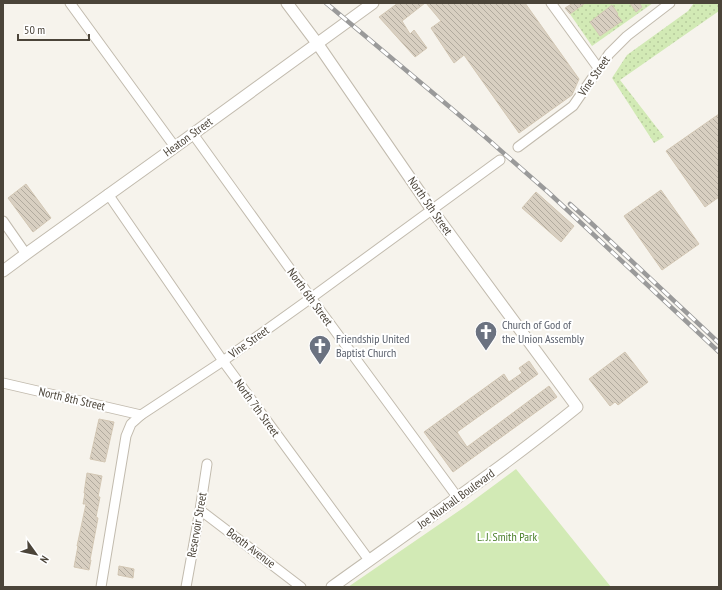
<svg xmlns="http://www.w3.org/2000/svg" width="722" height="590" viewBox="0 0 722 590" font-family="'PT Sans Narrow',sans-serif">
<defs>
<pattern id="grass-dots" width="8" height="8" patternUnits="userSpaceOnUse"><rect width="8" height="8" fill="#d2eab5"/><path d="M2 2h.1M6 6h.1" fill="none" stroke="#b6ca9c" stroke-width="1.8" stroke-linecap="round"/></pattern>
<pattern id="building-back-hatch" width="6" height="6" patternUnits="userSpaceOnUse"><rect width="6" height="6" fill="#d8cfc1"/><path d="M-1 5l2 2M0 0l6 6M5-1l2 2" fill="none" stroke="#b1aa9e"/></pattern>
</defs>
<rect width="100%" height="100%" fill="#f6f3ec"/>
<!-- grass -->
<g fill="url(#grass-dots)">
<polygon points="585,3 653,3 592,46 570,14"/>
<polygon points="694,3 719,3 719,11 620,80 664,137 654,143 612,78 627,55 688,11"/>
</g>
<!-- park -->
<polygon fill="#d2eab5" points="516,469 611,587 348,587 466,506"/>
<!-- building -->
<g fill="url(#building-back-hatch)" stroke="#d3c7b4">
<polygon points="398,3 425,3 402,21 410,34 414,30 427,48 415,57 379,17"/>
<polygon points="426,3 525,3 579,79 572,95 519,133 464,55 454,63 431,28 441,21"/>
<polygon points="573,3 585,3 570,14 565,8"/>
<polygon points="630,3 639,3 642,7 636,12"/>
<polygon points="612,5 618,14 617,15 622,21 600,36 590,22"/>
<polygon points="719,114 719,197 705,207 666,151"/>
<polygon points="26,184 51,218 33,232 8,198"/>
<polygon points="661,190 699,244 662,270 624,216"/>
<polygon points="536,192 574,226 561,242 522,208"/>
<polygon points="625,352 648,382 618,405 615,402 610,406 589,379"/>
<polygon points="529,361 538,374 457,432 467,447 549,386 557,397 453,472 424,432 504,374 509,382 522,373 519,368"/>
<polygon points="99,419 114,422 105,462 90,459"/>
<polygon points="87,473 102,476 98,497 100,497 96,517 98,518 90,560 91,560 89,570 74,567 78,546 77,546 86,504 83,504 85,493 84,493"/>
<polygon points="119,566 134,569 133,578 118,575"/>
</g>
<g fill="none" stroke-linecap="round" stroke-linejoin="round">
<!-- minor casing -->
<g stroke="#c2bbae" stroke-width="11">
<g id="minor">
<polyline points="70,3 175,147"/>
<polyline points="551,3 599,69"/>
<polyline points="193,134 311,298 458,498"/>
<polyline points="518,147 573,106 609,54 627,36 670,3"/>
<polyline points="108,194 223,361 369,560"/>
<polyline points="3,221 26,254"/>
<polyline points="3,383 141,415"/>
<polyline points="200,510 301,587"/>
<polyline points="101,587 126,436 131,424 141,415 223,361 311,298 500,160"/>
<polyline points="186,587 200,510 207,464"/>
</g>
</g>
<!-- tertiary casing -->
<g stroke="#c2bbae" stroke-width="13">
<g id="tertiary">
<path d="M287 3 317 43 432 210 577 407C498 471 414 528 332 587"/>
<polyline points="3,271 26,254 175,147 373,3"/>
</g>
</g>
<!-- minor -->
<use href="#minor" stroke="#fff" stroke-width="9"/>
<!-- tertiary -->
<use href="#tertiary" stroke="#fff" stroke-width="11"/>
<!-- rail casing -->
<g stroke="#9a9a9a" stroke-width="4.5">
<g id="rail">
<polyline points="326,3 483,135 548,192 719,352"/>
<polyline points="570,204 589,221 719,343"/>
</g>
</g>
<!-- rail -->
<use href="#rail" stroke="#fff" stroke-width="3" stroke-dasharray="9" stroke-linecap="butt"/>
</g>
<!-- icons -->
<defs>
<g id="church-pin" transform="scale(1.15)"><path d="M0 17L-7.5 6A9.5 9.5 0 1 1 7.5 6Z" fill="#6b7280" stroke="#fff"/><path d="M-1.2-6h2.4v3.5h3.3v2.4h-3.3V6h-2.4V-.1h-3.3v-2.4h3.3Z" fill="#fff"/></g>
</defs>
<g fill-rule="evenodd">
<use href="#church-pin" x="486" y="332"/>
<use href="#church-pin" x="320" y="346"/>
</g>
<g text-anchor="middle" stroke-width="4" stroke-linejoin="round" paint-order="stroke">
<!-- street labels -->
<g font-size="12" fill="#4b4439" stroke="#fff">
<text transform="translate(594 76) rotate(-55)" y="4">Vine Street</text>
<text transform="translate(188 137) rotate(-36)" y="4">Heaton Street</text>
<text transform="translate(430 206) rotate(55)" y="4">North 5th Street</text>
<text transform="translate(310 297) rotate(54)" y="4">North 6th Street</text>
<text transform="translate(249 342) rotate(-35)" y="4">Vine Street</text>
<text transform="translate(72 399) rotate(13)" y="4">North 8th Street</text>
<text transform="translate(257 408) rotate(54)" y="4">North 7th Street</text>
<text transform="translate(456 499) rotate(-36)" y="4">Joe Nuxhall Boulevard</text>
<text transform="translate(197 525) rotate(-80)" y="4">Reservoir Street</text>
<text transform="translate(251 548) rotate(37)" y="4">Booth Avenue</text>
</g>
<!-- worship labels -->
<g font-size="12" fill="#5b616d" stroke="#fff" text-anchor="start">
<text x="502" y="329">Church of God of<tspan x="502" dy="14">the Union Assembly</tspan></text>
<text x="336" y="343">Friendship United<tspan x="336" dy="14">Baptist Church</tspan></text>
</g>
<!-- park labels -->
<g font-size="12" fill="#4a7f2a" stroke="#fff">
<text x="507" y="541">L. J. Smith Park</text>
</g>
</g>
<!-- border -->
<rect width="722" height="590" fill="none" stroke="#4b4439" stroke-width="8"/>
<!-- north arrow -->
<g transform="translate(36 554) rotate(123)" stroke="#ffffff" stroke-width="3" paint-order="stroke">
<path d="M0-3L7 15L0 10L-7 15Z" fill="#4b4439"/>
<text y="-6" font-size="11" font-weight="bold" text-anchor="middle" fill="#4b4439">N</text>
</g>
<!-- scale -->
<path d="M18 34v6h71v-6" fill="none" stroke="#4b4439" stroke-width="2"/>
<text x="24" y="34" font-size="12" fill="#4b4439" stroke="#ffffff" stroke-width="3" paint-order="stroke">50 m</text>
</svg>
